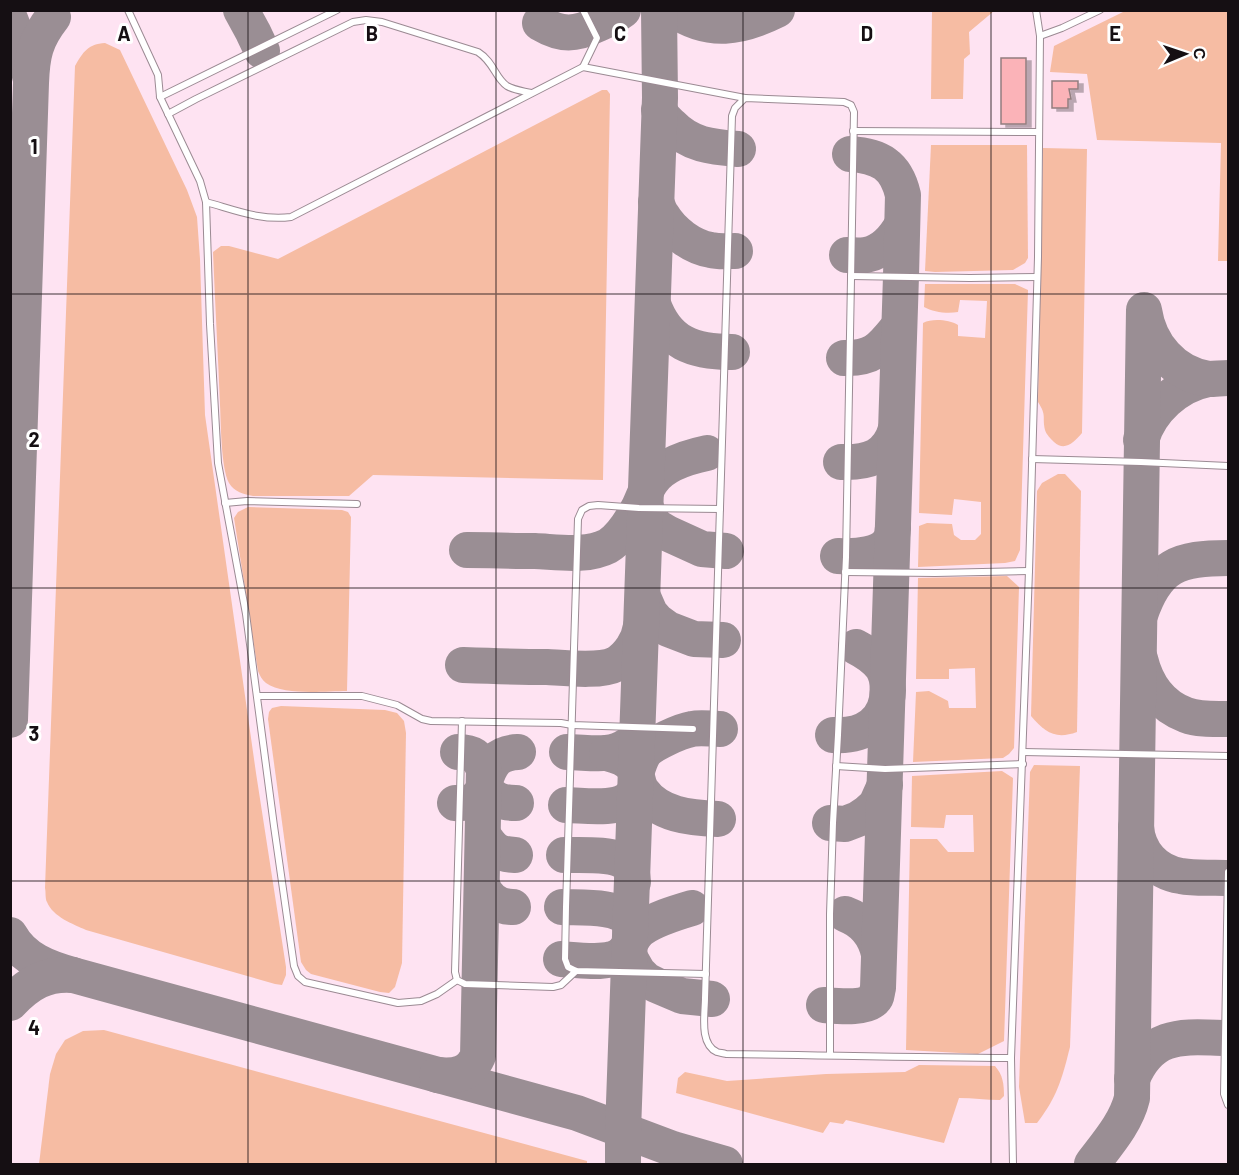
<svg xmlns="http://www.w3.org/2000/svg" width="1239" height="1175" viewBox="0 0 1239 1175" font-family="Barlow,sans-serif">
<defs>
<filter id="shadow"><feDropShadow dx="5" dy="3" stdDeviation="0" flood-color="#0004"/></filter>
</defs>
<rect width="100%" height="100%" fill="#ffeff7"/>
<!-- built -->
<polygon fill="#fee3f2" points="10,11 1228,11 1228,1164 11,1164"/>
<!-- green -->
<g fill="#f6bca3">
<polygon points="932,11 994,11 969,32 970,54 964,59 963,99 931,99"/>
<polygon points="1125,11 1228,11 1228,261 1218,261 1221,143 1097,140 1087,74 1050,72 1054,46"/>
<path d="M105 43 120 50 187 190 197 217 200 259 205 415 256 773 286 967V975L282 985 275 984 86 930C73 924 53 917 47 902 45 899 46 892 45 888L75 66C83 52 88 44 105 43Z"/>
<path d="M602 90H607L610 94 603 480 373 475 349 496H253C244 494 234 492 229 483 221 468 221 424 220 405 218 354 215 303 213 252L221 246H229L278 259Z"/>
<polygon points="931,145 1027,145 1028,258 1025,263 1013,270 935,272 925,271"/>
<path d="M1043 148 1087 149 1082 433C1074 442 1065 452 1054 442 1051 439 1046 434 1045 430 1042 416 1047 416 1038 402Z"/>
<path d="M925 284H1015L1028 290 1020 550 1015 561 1005 563 918 567 919 526 927 523 952 524 954 535 961 540H975L981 534V502L954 499 952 515 919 513 923 323C933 318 949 320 958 325V336L985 338 987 301 960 300 958 312C947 314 933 312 924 307Z"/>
<path d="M1058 474H1065L1081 491 1077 732C1055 740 1045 732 1031 716L1037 491 1042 483Z"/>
<path d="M248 507 342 510 348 512 351 517 347 691C325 691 284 696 266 683 262 680 260 676 258 671L234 518 238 512Z"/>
<polygon points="1007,576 1019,587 1014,748 1009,754 1003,758 913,762 916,692 929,691 948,701 949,708 976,708 975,668 949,669 949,679 916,679 918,578"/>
<polygon points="281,706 385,710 397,713 404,721 406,733 402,963 395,987 389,993 380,992 311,974 306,970 301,962 268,719 269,712 272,708"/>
<path d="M1034 765 1080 766 1070 1047C1062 1079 1057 1097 1037 1123H1025L1019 1087 1030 772Z"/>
<polygon points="1002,771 1013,778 1004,1041 978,1054 906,1050 910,839 937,839 948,852 974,852 973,815 946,815 944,828 911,827 912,776"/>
<polygon points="104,1030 587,1161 587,1164 39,1164 50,1074 56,1054 65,1040 83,1031"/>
<path d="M919 1065 995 1066C1003 1075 1004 1084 1004 1096L1000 1100C986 1100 973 1098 959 1098L944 1143 846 1120 843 1124 830 1122 823 1133 676 1093 678 1078 685 1072 727 1081 826 1074 905 1072Z"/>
</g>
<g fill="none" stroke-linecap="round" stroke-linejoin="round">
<!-- taxiway -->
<g stroke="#9a8e94" stroke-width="36">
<polyline points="241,10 253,32 262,51"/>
<path d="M674 10C709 34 741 28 777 10"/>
<polyline points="10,19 28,65 30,76"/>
<path d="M540 23C562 36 575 35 598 24 607 20 615 16 623 10"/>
<path d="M659 110C662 116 666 121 671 125 690 145 711 147 738 149"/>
<path d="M656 202C658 206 659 211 662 215 672 232 692 247 711 250 719 252 727 251 735 251"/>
<path d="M847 255C853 255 861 256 866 255 883 252 894 239 902 225"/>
<path d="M653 304C667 343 693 352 732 352"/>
<path d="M844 358C874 359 881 348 899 326"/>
<path d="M1141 440C1150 410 1177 385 1208 379"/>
<path d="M841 462C868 463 888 457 896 429"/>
<polyline points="646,508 651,520 657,527 669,534 702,549 726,551"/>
<path d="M467 550C489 550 512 551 535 551 558 552 587 557 608 546 621 538 632 520 639 507 643 499 646 489 651 482 662 465 688 457 707 453"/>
<path d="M838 556C854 557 884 556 891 538 893 535 892 532 893 528"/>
<polyline points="643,597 650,613 657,621 668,629 694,639 723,640"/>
<path d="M1140 615C1157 565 1179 558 1228 558"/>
<path d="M1140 659C1146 684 1161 706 1186 715 1199 720 1215 719 1228 719"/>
<path d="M463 665C491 666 519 667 547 667 565 668 601 672 616 664 629 656 639 641 641 626"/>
<path d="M10 720 31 83C32 55 35 40 53 17"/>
<path d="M833 735C864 737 887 722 888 690 888 681 887 675 882 667 875 658 866 652 856 647"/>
<path d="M567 752C588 752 611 758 628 745"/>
<path d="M607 753C619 756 632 760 636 773 638 780 638 785 642 791 659 815 690 818 718 819"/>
<path d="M636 774C638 767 640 759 645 752 652 744 680 731 692 729 701 727 711 729 720 729"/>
<path d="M485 781C491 763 497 753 518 752"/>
<path d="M455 803C470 804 477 801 484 788 493 800 502 803 516 803"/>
<path d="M566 805C586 805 628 814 636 788"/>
<polyline points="830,823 845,824 858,819 867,813 876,805 885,785"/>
<path d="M1136 827C1138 852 1155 872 1181 876 1196 879 1213 877 1228 878"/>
<path d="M483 835C493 850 497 854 515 855"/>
<path d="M564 855C579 855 616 853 627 864 633 869 632 875 633 882"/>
<path d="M482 885C487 899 498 907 513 907"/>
<path d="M562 907C578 908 619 905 628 920 631 924 630 930 631 934"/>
<path d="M845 914C864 921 875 935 879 954"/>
<path d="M10 935C23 959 48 968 73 975"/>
<polyline points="630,958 638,972 646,980 656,985 682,996 712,999"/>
<path d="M561 959C575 960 599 963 612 959 630 954 629 938 641 929 655 919 675 913 692 908"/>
<path d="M10 1003C29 983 46 973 73 975L577 1113 673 1149 725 1164"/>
<path d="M824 1005C836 1006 869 1010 876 997 877 995 877 991 878 988L901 276 903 195C896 165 880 156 850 154"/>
<path d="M437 1075C456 1077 470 1074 478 1056L484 770C479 756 472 752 458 752"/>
<path d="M1132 1079C1152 1031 1184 1037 1228 1038"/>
<polyline points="623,1164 623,1131 660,98 659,10"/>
<path d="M1092 1164C1107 1144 1126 1123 1132 1098L1144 310C1149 344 1173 374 1209 379 1215 379 1222 378 1228 378"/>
</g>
</g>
<!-- building -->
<g fill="#fbb3b8" stroke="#927e7f" stroke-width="1.5" filter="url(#shadow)">
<rect x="1001" y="58" width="25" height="66"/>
<polygon points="1052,81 1078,81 1078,89 1069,89 1071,99 1068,99 1068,108 1052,108"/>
</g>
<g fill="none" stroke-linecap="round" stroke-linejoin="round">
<!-- service casing -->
<g stroke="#9b8a93" stroke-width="8">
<g id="service">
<polyline points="128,10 158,75 160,97 200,181 206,202 210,324 218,463 246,614 274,826 294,966 298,976 305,982 398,1003 421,1001 437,994 457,980"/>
<polyline points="583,10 597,38 583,67 745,98"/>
<polyline points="1036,10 1040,36 1062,28 1100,10"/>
<polyline points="160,97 337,10"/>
<path d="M168 114 196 99 353 22 366 20 382 22 478 52C494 62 495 78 507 86 514 90 523 91 531 93"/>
<polyline points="853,131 1039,132"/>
<path d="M206 202C235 210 261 221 291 217L583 67"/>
<polyline points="851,276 970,278 1037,277"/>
<polyline points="1032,459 1141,462 1228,466"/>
<polyline points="225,503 247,501 357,504"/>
<polyline points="845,572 935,573 1029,571"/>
<polyline points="258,696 362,696 397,705 422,719 431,721 561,723 572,725 693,729"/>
<polyline points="462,721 455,972 457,980 465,984 553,987 561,985 576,971"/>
<polyline points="1023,752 1228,756"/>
<polyline points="836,766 885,769 1023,764"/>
<polyline points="1228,872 1224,1094 1228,1105"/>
<polyline points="706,974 576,971 568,967 565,959 566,907 578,519 582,510 589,506 598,505 639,508 720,509"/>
<path d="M830 1055V914L833 823 838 735 846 557 854 112 851 105 844 102 745 98 735 108 732 116 731 148 705 998C705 1014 699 1044 717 1052 720 1053 723 1053 726 1054 821 1055 916 1058 1011 1058"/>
<polyline points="1013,1164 1011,1058 1029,571 1038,257 1040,36"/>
</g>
</g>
<!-- service -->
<use href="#service" stroke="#fff" stroke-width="6"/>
</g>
<!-- grid -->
<path fill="none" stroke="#150f13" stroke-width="1.5" stroke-opacity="0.55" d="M248 10V1164M496 10V1164M743 10V1164M991 10V1164M10 294H1228M10 588H1228M10 881H1228"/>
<g font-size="20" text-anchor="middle" font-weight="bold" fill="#150f13" stroke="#fff" stroke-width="6" stroke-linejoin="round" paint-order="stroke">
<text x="124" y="41">A</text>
<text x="372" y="41">B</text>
<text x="620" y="41">C</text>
<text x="867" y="41">D</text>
<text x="1115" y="41">E</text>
<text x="34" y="154">1</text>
<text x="34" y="447">2</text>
<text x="34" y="741">3</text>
<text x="34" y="1035">4</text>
</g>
<!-- border -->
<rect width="1239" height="1175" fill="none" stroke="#150f13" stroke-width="24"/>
<!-- north arrow -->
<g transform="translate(1185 54) rotate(88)" stroke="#ffffff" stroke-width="4.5" paint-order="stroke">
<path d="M0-4.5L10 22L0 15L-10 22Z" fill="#150f13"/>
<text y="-9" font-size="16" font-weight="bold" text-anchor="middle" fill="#150f13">С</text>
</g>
</svg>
